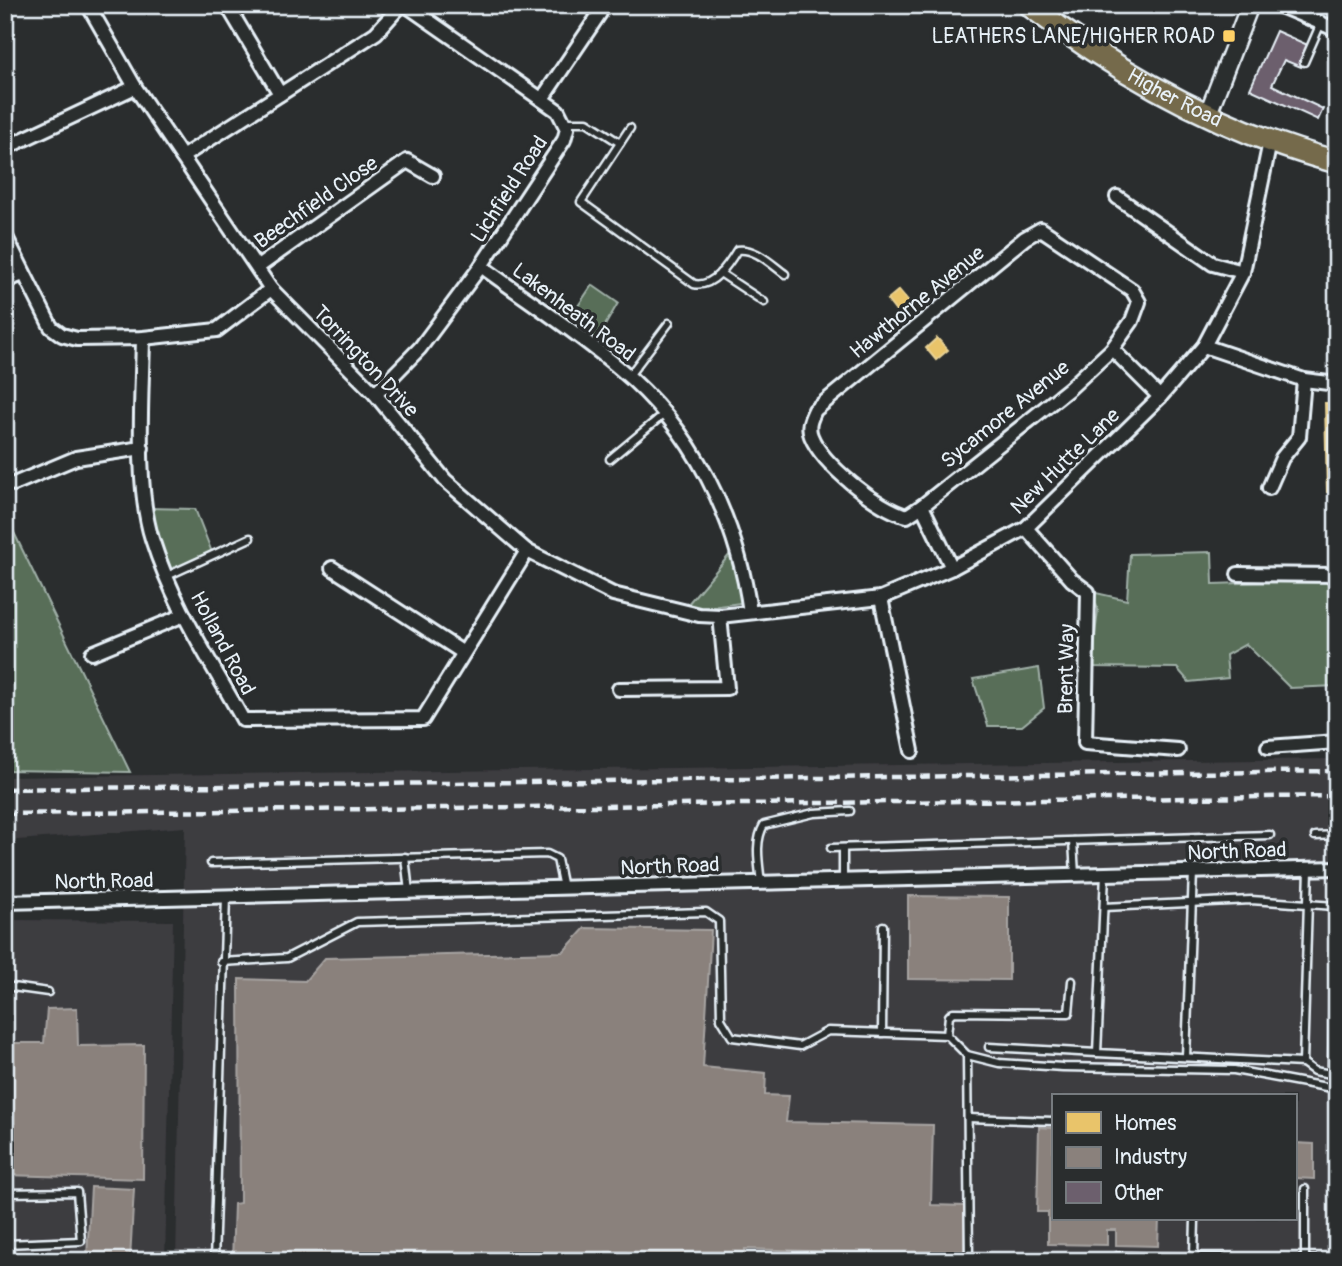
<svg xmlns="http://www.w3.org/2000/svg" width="1342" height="1266" viewBox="0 0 1342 1266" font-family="Pangolin,sans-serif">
<rect width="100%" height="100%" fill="#2a2d2e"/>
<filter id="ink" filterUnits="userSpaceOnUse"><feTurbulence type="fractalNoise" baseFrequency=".0143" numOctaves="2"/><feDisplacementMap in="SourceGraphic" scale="14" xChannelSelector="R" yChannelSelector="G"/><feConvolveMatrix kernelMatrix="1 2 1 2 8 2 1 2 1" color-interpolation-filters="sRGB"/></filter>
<g filter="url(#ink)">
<!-- built -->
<g fill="#3e3c41" fill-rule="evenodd">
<path d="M1337 759V1261H176L185 827 5 841V777ZM1053 1096H1295V1219H1053Z"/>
<polygon points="5,920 173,921 165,1261 5,1261"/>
</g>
<!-- green -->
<g fill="#596e59" stroke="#a0b0a8" stroke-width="2">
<polygon points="592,285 618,303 592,348 564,327"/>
<polygon points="146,508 195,509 213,555 167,576"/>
<polygon points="5,514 130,772 5,770"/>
<polygon points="736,547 748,602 682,611"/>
<polygon points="1212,552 1213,584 1337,580 1337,686 1290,688 1246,644 1226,655 1228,678 1189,682 1177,668 1091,667 1098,610 1092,592 1127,600 1130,554"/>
<polygon points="1039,668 1044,708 1022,726 988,726 973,679"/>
</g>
<!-- homes -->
<g fill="#e9c46a" stroke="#e9d295" stroke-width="2">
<polygon points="899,290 911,304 898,314 887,300"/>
<polygon points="937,338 948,350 936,360 926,348"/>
<polygon points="1325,403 1337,403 1337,492 1327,492"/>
</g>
<!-- industry -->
<g fill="#8a817c" stroke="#a6a3a1" stroke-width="2">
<polygon points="908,896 1009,897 1009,980 908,979"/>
<polygon points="585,928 711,930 703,1067 766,1073 765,1095 789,1096 786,1122 933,1125 931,1205 966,1206 964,1256 745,1249 745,1258 737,1257 737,1261 626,1261 626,1252 606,1252 606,1261 232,1261 234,1204 240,1203 239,979 305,981 325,958 563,952"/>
<polygon points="77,1008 78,1046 144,1045 143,1179 5,1175 5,1043 44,1043 47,1009"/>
<polygon points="1039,1127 1053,1128 1053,1219 1159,1219 1158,1246 1116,1245 1116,1230 1107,1230 1107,1245 1048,1244 1048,1212 1037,1212"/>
<polygon points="1295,1143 1314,1144 1314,1179 1295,1178"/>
<polygon points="91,1187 134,1189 130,1259 87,1256"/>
</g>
<!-- building -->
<polygon fill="#6c5f6d" stroke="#e8f1f8" stroke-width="2" points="1276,31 1310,46 1301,67 1284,60 1272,85 1323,109 1318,120 1250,89"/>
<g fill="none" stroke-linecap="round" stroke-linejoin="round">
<!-- lane casing -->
<g stroke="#e8f1f8" stroke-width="11">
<g id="lane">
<polyline points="1304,62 1321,23"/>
<polyline points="566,122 587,122 620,143"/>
<path d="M630 128 581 202 694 284C713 288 728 265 737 250 755 247 771 264 785 274"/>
<polyline points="720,273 764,302"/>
<polyline points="628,377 669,323"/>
<polyline points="610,459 664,414"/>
<polyline points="167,576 250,538"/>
<polyline points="1315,836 1337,835"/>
<polyline points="1073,841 1075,875"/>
<polyline points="831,848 1270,835"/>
<polyline points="405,857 409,892"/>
<polyline points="211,863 547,854 557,859 563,888"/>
<polyline points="1105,874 1097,1053 1303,1063 1309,869"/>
<polyline points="843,881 843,848"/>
<path d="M761 883C759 864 754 842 764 825L814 813 850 811"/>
<polyline points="1104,907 1251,900 1335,906 1332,1074"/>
<polyline points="221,962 287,958 357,922 706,912 719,921 721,1019 732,1037 800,1046 828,1031 947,1035 967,1055 999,1063 1063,1067 1234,1070 1337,1089"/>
<polyline points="5,986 48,992"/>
<polyline points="882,1033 883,926"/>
<polyline points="947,1035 949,1016 953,1012 1069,1013 1072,981"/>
<polyline points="989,1047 1097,1053"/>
<polyline points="967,1055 969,1261"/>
<polyline points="1186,1057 1193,872"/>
<polyline points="1303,1063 1314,1071 1337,1075"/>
<polyline points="968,1118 1053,1121"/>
<polyline points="5,1193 77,1192 81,1241 5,1244"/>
<polyline points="1118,1256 1337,1260"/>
<polyline points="1194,1257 1195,1219"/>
<polyline points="1305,1259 1305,1189"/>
<polyline points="214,1261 226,897"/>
</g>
</g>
<!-- street casing -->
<g stroke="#e8f1f8" stroke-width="18">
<g id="street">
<polyline points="88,5 135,87 271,289 375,394 445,480 527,551 613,594 699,615 720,616 881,598 952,568 1026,528 1160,397 1204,346 1243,272 1270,142"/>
<polyline points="227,5 280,94"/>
<polyline points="1278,5 1337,30"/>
<polyline points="542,99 600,13 589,5"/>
<polyline points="5,148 135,87"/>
<polyline points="182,157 376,33 401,5"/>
<polyline points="1117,197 1213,264 1243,272"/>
<polyline points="5,235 51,327 62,335 77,339 143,338 217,330 271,289"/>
<path d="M481 266C527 300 576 331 619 368 693 429 737 518 750 612"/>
<polyline points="258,267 407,161 433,176"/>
<polyline points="5,281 23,274"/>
<path d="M143 338C142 395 135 486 152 539 172 603 211 662 243 720L423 719 527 551"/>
<polyline points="1204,346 1304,380 1337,384"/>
<polyline points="375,394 420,348 481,266 564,140 567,129 558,111 406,5"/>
<polyline points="14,484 76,458 142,448"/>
<polyline points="1269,488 1282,458 1299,437 1304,380"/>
<path d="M922 506 907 516C878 509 822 464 811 436 807 426 811 419 815 410L1025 238 1041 229 1132 290 1139 302 1132 321 1112 349"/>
<polyline points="1026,528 1072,580 1088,592 1085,743 1178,750"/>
<polyline points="332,568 462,652"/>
<polyline points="952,568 922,506 1070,388 1112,349 1160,397"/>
<polyline points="1238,574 1337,575"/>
<polyline points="881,598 912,751"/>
<polyline points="92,653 184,615"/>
<polyline points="619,689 727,688 720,616"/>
<polyline points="1268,747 1337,742"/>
<polyline points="5,902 1337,868"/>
</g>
</g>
<!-- secondary casing -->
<g stroke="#e8f1f8" stroke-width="21">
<polyline id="secondary" points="1207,116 1250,5"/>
</g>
<!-- highway casing -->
<g stroke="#e8f1f8" stroke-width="26">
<g id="highway">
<path id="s1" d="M1029 5C1122 76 1223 132 1337 162"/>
</g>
</g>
<!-- lane -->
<use href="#lane" stroke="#2a2d2e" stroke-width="6"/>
<!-- street -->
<use href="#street" stroke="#2a2d2e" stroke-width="12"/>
<!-- secondary -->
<use href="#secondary" stroke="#2a2d2e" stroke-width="16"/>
<!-- highway -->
<use href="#highway" stroke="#756b4b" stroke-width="21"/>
<!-- rail -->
<g stroke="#e8f1f8" stroke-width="4.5" stroke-dasharray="10 5" stroke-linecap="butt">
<polyline points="5,789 1337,771"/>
<polyline points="5,814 1337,796"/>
</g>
</g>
</g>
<!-- markers -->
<rect fill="#ffd166" stroke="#2a2d2e" stroke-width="2.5" x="1222" y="29" width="14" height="14" rx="3.5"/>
<g text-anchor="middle" stroke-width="7" stroke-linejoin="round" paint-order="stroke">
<!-- poi labels -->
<g font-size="21" fill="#e8f1f8" stroke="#2a2d2e" text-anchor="end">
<text x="1215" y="43">LEATHERS LANE/HIGHER ROAD</text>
</g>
<!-- street labels -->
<g font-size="21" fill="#e8f1f8" stroke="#2a2d2e">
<text dy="7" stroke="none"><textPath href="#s1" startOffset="173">Higher Road</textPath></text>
<text transform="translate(509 189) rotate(-57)" y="7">Lichfield Road</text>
<text transform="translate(316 202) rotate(-35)" y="7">Beechfield Close</text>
<text transform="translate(917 302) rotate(-39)" y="7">Hawthorne Avenue</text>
<text transform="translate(574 312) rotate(37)" y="7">Lakenheath Road</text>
<text transform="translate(366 361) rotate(47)" y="7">Torrington Drive</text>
<text transform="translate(1005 414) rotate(-39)" y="7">Sycamore Avenue</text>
<text transform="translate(1065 461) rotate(-44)" y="7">New Hutte Lane</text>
<text transform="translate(223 643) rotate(62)" y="7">Holland Road</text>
<text transform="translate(1066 669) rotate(-89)" y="7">Brent Way</text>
<text transform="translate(1237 851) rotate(-2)" y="7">North Road</text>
<text transform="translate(670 866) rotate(-2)" y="7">North Road</text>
<text transform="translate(104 881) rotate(-1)" y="7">North Road</text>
</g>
</g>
<!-- margin -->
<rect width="1342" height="1266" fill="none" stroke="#2a2d2e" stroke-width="28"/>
<rect x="14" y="14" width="1314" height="1238" fill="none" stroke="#e8f1f8" stroke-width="2.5" filter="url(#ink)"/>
<!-- legend -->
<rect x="1052" y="1094" width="245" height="126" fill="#2a2d2e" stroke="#767b7f" stroke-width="2"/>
<rect x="1066" y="1112" width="35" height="21" fill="#e9c46a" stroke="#767b7f" stroke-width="2"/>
<text x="1114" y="1130" font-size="21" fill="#e8f1f8">Homes</text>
<rect x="1066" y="1147" width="35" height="21" fill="#8a817c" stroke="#767b7f" stroke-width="2"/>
<text x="1114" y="1164" font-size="21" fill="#e8f1f8">Industry</text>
<rect x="1066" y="1182" width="35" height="21" fill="#6c5f6d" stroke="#767b7f" stroke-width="2"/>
<text x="1114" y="1200" font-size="21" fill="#e8f1f8">Other</text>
</svg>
